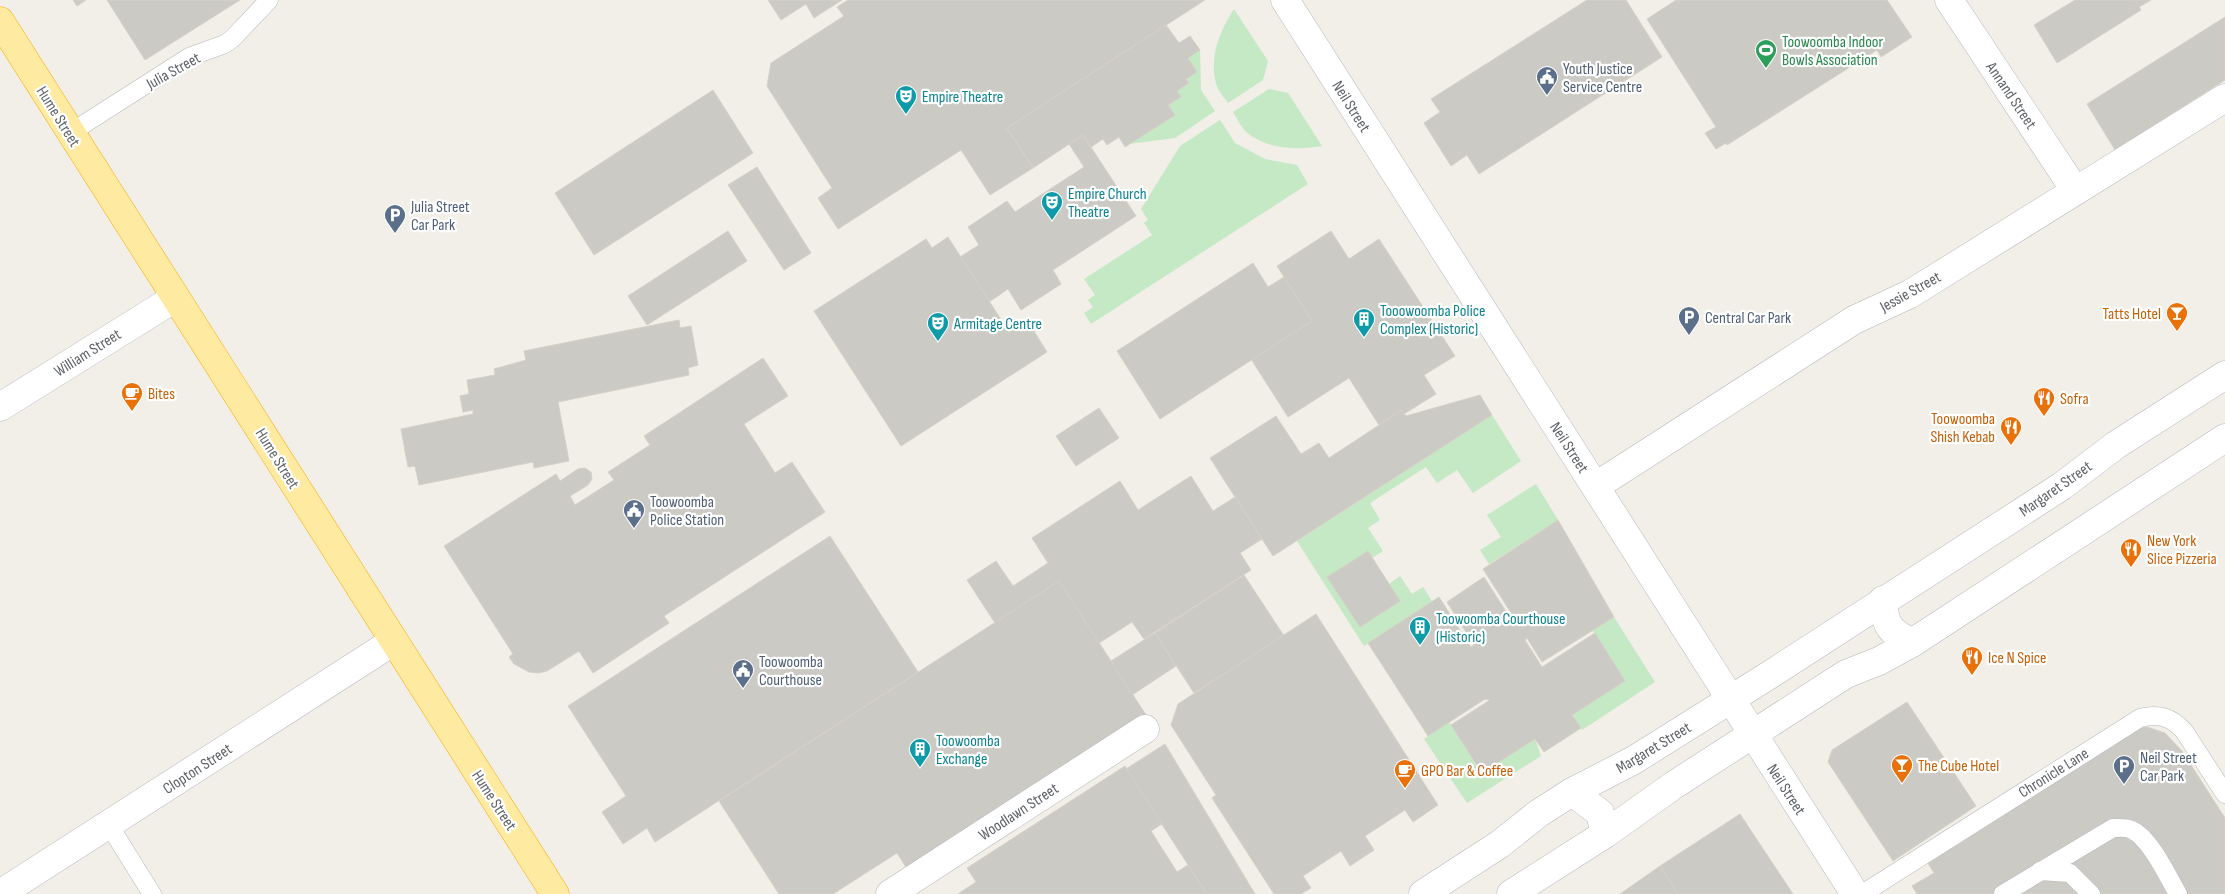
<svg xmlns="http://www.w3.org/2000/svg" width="2225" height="894" viewBox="0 0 2225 894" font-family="'Sofia Sans Condensed',sans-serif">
<rect width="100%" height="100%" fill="#f1efe8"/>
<!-- green -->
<g fill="#c5e8c5">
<path d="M1234 9 1268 61 1263 80 1228 103C1224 97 1217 90 1216 83 1209 56 1220 31 1234 9Z"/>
<polygon points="1200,50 1201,90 1215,111 1175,138 1129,144 1175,115 1168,105 1180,97 1177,91 1189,84 1186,79 1197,72 1188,58"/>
<path d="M1269 89 1288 93 1322 146C1297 150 1268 150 1246 132 1241 127 1237 118 1233 112Z"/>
<polygon points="1220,120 1235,143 1265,159 1297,165 1308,184 1091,324 1084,313 1093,307 1088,300 1095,295 1084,279 1152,235 1144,223 1148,220 1141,209 1180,146"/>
<polygon points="1492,415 1521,461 1473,493 1457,470 1437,483 1426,467 1370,503 1380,520 1368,528 1383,551 1372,558 1328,578 1360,626 1399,601 1389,584 1400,576 1412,594 1423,587 1432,601 1364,646 1297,541"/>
<polygon points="1536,484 1558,520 1489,564 1480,550 1501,537 1487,515"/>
<polygon points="1614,617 1655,682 1582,730 1572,715 1625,681 1592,630"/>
<polygon points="1449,722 1482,773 1535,739 1541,756 1467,803 1424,739"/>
</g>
<!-- building -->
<g fill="#cccac5" stroke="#d6d1c6">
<polygon points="73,0 86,0 77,6"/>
<polygon points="107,0 240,0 145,60"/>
<polygon points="768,0 842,0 814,18 806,4 781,20"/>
<polygon points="848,0 1205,0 1007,128 1033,168 990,195 961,150 838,229 818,198 832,188 767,86 771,63 844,16 837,7"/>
<polygon points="1587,0 1626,0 1662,57 1479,174 1467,155 1451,166 1424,123 1440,112 1431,99"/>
<polygon points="1676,0 1887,0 1912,37 1881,57 1877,50 1727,145 1726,143 1716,149 1705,133 1716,127 1647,19"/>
<polygon points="2075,0 2135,0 2141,10 2057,63 2034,25"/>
<polygon points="2135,0 2151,0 2139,7"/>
<polygon points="2225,17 2225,80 2115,150 2087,104"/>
<polygon points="1166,25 1179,43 1190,36 1200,50 1188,58 1197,72 1186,79 1189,83 1177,91 1181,97 1168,105 1175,115 1125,147 1119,137 1107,145 1103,139 1091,147 1083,135 1033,168 1007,128"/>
<polygon points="713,90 753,153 594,255 555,193"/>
<polygon points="1083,135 1136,216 1053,270 1061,284 1021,310 1008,289 989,302 960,257 979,245 968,227 1007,201 1015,212 1084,167 1069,144"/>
<polygon points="757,167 811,253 784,270 728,185"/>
<polygon points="728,231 747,261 647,325 628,296"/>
<polygon points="1331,231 1349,259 1379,239 1455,356 1424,375 1436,394 1404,414 1402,410 1379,425 1349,378 1288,417 1251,359 1312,321 1277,266"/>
<polygon points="948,237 1009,332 1027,320 1047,352 901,446 814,311 926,239 932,248"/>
<polygon points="1253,263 1268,287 1284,277 1312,321 1160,419 1117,351"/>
<polygon points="679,320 680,328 691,326 698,365 688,368 689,375 558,402 569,461 534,468 533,462 419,485 415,466 408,467 401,429 473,414 473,410 463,412 460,396 469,394 467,380 495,375 494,369 526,360 524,351"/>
<polygon points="763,358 788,396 744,424 775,473 792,462 825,512 664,616 669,623 593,673 579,651 547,671 538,673 529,672 514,664 509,657 513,654 444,546 556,474 560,481 578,469 585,468 591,472 592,479 588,485 570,496 575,505 614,480 608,472 650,445 644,436"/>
<polygon points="1480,395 1492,415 1273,556 1210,458 1276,416 1301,454 1319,443 1329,458 1402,410 1406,416"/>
<polygon points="1099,408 1119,438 1076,466 1056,436"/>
<polygon points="1191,476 1213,511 1235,497 1262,539 1240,553 1251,570 1144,639 1132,622 1099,643 1059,581 995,623 967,580 996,561 1013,586 1048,563 1032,538 1120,481 1138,510"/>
<polygon points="1558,520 1614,617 1542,662 1527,638 1525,640 1542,667 1595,633 1625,681 1572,715 1581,728 1544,752 1535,739 1482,773 1451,725 1490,700 1485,699 1428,736 1368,643 1439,597 1471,647 1474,645 1447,602 1484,577 1512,621 1515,619 1483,569"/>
<polygon points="830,536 918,672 655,842 647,828 623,844 602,812 626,796 568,706"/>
<polygon points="1368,551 1400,601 1360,627 1327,577"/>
<polygon points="1244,575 1284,636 1194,693 1155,633"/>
<polygon points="1059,581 1148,718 909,872 897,853 833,894 779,894 719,801"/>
<polygon points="1316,614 1438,805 1413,822 1405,810 1365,836 1374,850 1350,866 1341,851 1303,876 1311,888 1301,894 1274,894 1212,798 1216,795 1171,725 1178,704"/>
<polygon points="1155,633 1176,666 1132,695 1111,661"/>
<polygon points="1907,702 1976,806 1893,861 1828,762 1832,750"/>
<polygon points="2147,727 2165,733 2182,751 2225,818 2225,894 1917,894 1912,886 1934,873 1926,860 2138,728"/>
<polygon points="1165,744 1255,894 1207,894 1126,769"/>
<polygon points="1125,766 1162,824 1151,831 1177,872 1188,865 1207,894 958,894 976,882 967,868"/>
<polygon points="1740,814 1793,894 1678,894 1660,866"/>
<polygon points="1660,866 1678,894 1620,894"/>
</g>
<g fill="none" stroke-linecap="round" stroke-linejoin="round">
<!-- service casing -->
<g stroke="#b5b8bc" stroke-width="19">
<g id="service">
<polyline points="70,133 189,57 225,44 233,38 269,0"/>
<polyline points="109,825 152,894"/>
<polyline points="2040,871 2070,873 2091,894"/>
<path d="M1862 894 2140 718C2159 713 2171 717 2184 731L2225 794"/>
<path d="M2003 894 2113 828C2119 828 2127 827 2132 830 2150 838 2168 877 2178 894"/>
</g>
</g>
<!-- minor casing -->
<g stroke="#b5b8bc" stroke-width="29">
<g id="minor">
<polyline points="1949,0 2075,190"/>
<polyline points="0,407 175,298"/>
<polyline points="1596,486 1854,320 1910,294 2225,98"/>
<polyline points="0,894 394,641"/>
<polyline points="890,894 1145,729"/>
</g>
</g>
<!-- tertiary casing -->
<g stroke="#b5b8bc" stroke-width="29">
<g id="tertiary">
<polyline points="1285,0 1855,894"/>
<path d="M1883 600C1885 626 1889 631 1912 643"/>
<polyline points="1572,792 1600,813 1605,834"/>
<polyline points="1423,894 1500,844 1539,813 1572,792 1634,760 1771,674 2062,486 2116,445 2225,375"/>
<polyline points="1511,894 1605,834 1674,785 1846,674 1879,661 1912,643 2225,438"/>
</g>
</g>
<!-- trunk casing -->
<g stroke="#f9ab00" stroke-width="29">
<polyline id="trunk" points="0,21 555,894"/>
</g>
<!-- service -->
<use href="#service" stroke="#fff" stroke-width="18"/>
<!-- minor -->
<use href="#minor" stroke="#fff" stroke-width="28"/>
<!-- tertiary -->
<use href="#tertiary" stroke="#fff" stroke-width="28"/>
<!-- trunk -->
<use href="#trunk" stroke="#feeaa1" stroke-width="28"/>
</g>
<!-- icons -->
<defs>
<g id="stadium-pin" transform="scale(1.125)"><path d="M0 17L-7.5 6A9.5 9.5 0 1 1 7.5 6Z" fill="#2e9e5b" stroke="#fff"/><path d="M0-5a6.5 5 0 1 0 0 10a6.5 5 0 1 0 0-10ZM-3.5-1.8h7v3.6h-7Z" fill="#fff"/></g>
<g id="civic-pin" transform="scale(1.125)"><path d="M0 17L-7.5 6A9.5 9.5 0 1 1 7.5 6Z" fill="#5c6f8a" stroke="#fff"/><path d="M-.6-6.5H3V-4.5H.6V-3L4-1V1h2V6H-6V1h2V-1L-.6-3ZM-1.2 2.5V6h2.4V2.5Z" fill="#fff"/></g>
<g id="theatre-pin" transform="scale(1.125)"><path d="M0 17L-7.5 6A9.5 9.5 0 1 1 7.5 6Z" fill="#0f9aa8" stroke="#fff"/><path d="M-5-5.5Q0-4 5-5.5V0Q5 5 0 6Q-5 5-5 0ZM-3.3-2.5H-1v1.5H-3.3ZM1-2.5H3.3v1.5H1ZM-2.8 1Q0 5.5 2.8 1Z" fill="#fff"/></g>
<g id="parking-pin" transform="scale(1.125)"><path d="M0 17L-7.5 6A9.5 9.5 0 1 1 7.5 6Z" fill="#5c6f8a" stroke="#fff"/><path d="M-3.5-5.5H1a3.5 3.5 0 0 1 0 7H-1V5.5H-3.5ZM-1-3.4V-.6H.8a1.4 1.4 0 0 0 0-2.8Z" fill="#fff"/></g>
<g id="bar-pin" transform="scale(1.125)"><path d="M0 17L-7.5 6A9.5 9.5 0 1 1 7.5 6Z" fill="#e8710a" stroke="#fff"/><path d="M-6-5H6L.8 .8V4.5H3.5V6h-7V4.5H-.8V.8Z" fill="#fff"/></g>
<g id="building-pin" transform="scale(1.125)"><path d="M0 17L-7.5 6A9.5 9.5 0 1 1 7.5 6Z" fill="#0f9aa8" stroke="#fff"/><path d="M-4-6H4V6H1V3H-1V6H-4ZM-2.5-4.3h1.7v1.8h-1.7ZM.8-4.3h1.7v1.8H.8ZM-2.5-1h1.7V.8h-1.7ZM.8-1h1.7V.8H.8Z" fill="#fff"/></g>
<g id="cafe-pin" transform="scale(1.125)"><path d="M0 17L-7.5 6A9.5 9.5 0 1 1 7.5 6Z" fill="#e8710a" stroke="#fff"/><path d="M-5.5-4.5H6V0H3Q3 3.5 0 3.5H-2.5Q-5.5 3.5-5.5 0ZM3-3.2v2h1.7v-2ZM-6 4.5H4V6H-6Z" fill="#fff"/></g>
<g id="restaurant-pin" transform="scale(1.125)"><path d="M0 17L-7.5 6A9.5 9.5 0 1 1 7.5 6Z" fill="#e8710a" stroke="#fff"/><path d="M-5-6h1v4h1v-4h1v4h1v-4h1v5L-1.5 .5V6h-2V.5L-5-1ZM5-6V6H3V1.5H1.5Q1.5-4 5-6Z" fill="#fff"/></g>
</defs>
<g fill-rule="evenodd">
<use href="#stadium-pin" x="1766" y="50"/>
<use href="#civic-pin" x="1547" y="77"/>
<use href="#theatre-pin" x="906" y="96"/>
<use href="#theatre-pin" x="1052" y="202"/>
<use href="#parking-pin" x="395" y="215"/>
<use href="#bar-pin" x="2177" y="313"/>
<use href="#parking-pin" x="1689" y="317"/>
<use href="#building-pin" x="1364" y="319"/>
<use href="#theatre-pin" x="938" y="323"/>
<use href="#cafe-pin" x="132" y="393"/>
<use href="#restaurant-pin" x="2044" y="398"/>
<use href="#restaurant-pin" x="2011" y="427"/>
<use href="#civic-pin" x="634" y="510"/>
<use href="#restaurant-pin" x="2131" y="549"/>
<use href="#building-pin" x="1420" y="627"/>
<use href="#restaurant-pin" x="1972" y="657"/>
<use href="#civic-pin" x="743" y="670"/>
<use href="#building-pin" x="920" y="749"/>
<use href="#bar-pin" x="1902" y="765"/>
<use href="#parking-pin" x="2124" y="766"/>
<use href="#cafe-pin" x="1405" y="770"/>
</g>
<g text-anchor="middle" stroke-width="4.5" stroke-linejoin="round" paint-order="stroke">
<!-- leisure labels -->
<g font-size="16" fill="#27864d" stroke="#fff" text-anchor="start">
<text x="1782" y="47">Toowoomba Indoor<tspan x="1782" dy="18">Bowls Association</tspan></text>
</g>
<!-- service labels -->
<g font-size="16" fill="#4e5e75" stroke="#fff" text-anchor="start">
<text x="1563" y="74">Youth Justice<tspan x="1563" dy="18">Service Centre</tspan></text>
<text x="411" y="212">Julia Street<tspan x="411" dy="18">Car Park</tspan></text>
<text x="1705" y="323">Central Car Park</text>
<text x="650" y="507">Toowoomba<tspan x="650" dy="18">Police Station</tspan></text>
<text x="759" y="667">Toowoomba<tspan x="759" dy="18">Courthouse</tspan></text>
<text x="2140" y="763">Neil Street<tspan x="2140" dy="18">Car Park</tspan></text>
</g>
<!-- street labels -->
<g font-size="16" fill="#5f6368" stroke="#fff">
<text transform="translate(173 70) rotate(-29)" y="6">Julia Street</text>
<text transform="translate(2012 95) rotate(56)" y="6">Annand Street</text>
<text transform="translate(1352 106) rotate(58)" y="6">Neil Street</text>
<text transform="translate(59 116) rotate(58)" y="6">Hume Street</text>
<text transform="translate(1910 291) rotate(-29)" y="6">Jessie Street</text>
<text transform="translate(87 352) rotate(-32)" y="6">William Street</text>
<text transform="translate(1570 447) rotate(57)" y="6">Neil Street</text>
<text transform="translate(278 458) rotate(58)" y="6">Hume Street</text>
<text transform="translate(2055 488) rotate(-35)" y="6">Margaret Street</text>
<text transform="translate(1653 747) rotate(-31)" y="6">Margaret Street</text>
<text transform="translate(197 768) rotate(-33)" y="6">Clopton Street</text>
<text transform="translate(2053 772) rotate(-32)" y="6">Chronicle Lane</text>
<text transform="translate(1787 789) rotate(57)" y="6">Neil Street</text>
<text transform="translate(495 800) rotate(57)" y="6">Hume Street</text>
<text transform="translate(1018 811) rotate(-33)" y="6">Woodlawn Street</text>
</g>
<!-- culture labels -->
<g font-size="16" fill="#0d838f" stroke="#fff" text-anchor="start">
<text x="922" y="102">Empire Theatre</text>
<text x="1068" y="199">Empire Church<tspan x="1068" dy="18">Theatre</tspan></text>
<text x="1380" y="316">Tooowoomba Police<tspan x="1380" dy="18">Complex (Historic)</tspan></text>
<text x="954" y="329">Armitage Centre</text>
<text x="1436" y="624">Toowoomba Courthouse<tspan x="1436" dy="18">(Historic)</tspan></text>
<text x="936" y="746">Toowoomba<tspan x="936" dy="18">Exchange</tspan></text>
</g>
<!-- food labels -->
<g font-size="16" fill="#c56008" stroke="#fff" text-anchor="start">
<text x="2161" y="319" text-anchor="end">Tatts Hotel</text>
<text x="148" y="399">Bites</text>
<text x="2060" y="404">Sofra</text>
<text x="1995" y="424" text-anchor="end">Toowoomba<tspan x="1995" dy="18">Shish Kebab</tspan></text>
<text x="2147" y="546">New York<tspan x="2147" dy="18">Slice Pizzeria</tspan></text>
<text x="1988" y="663">Ice N Spice</text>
<text x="1918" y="771">The Cube Hotel</text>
<text x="1421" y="776">GPO Bar &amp; Coffee</text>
</g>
</g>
</svg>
